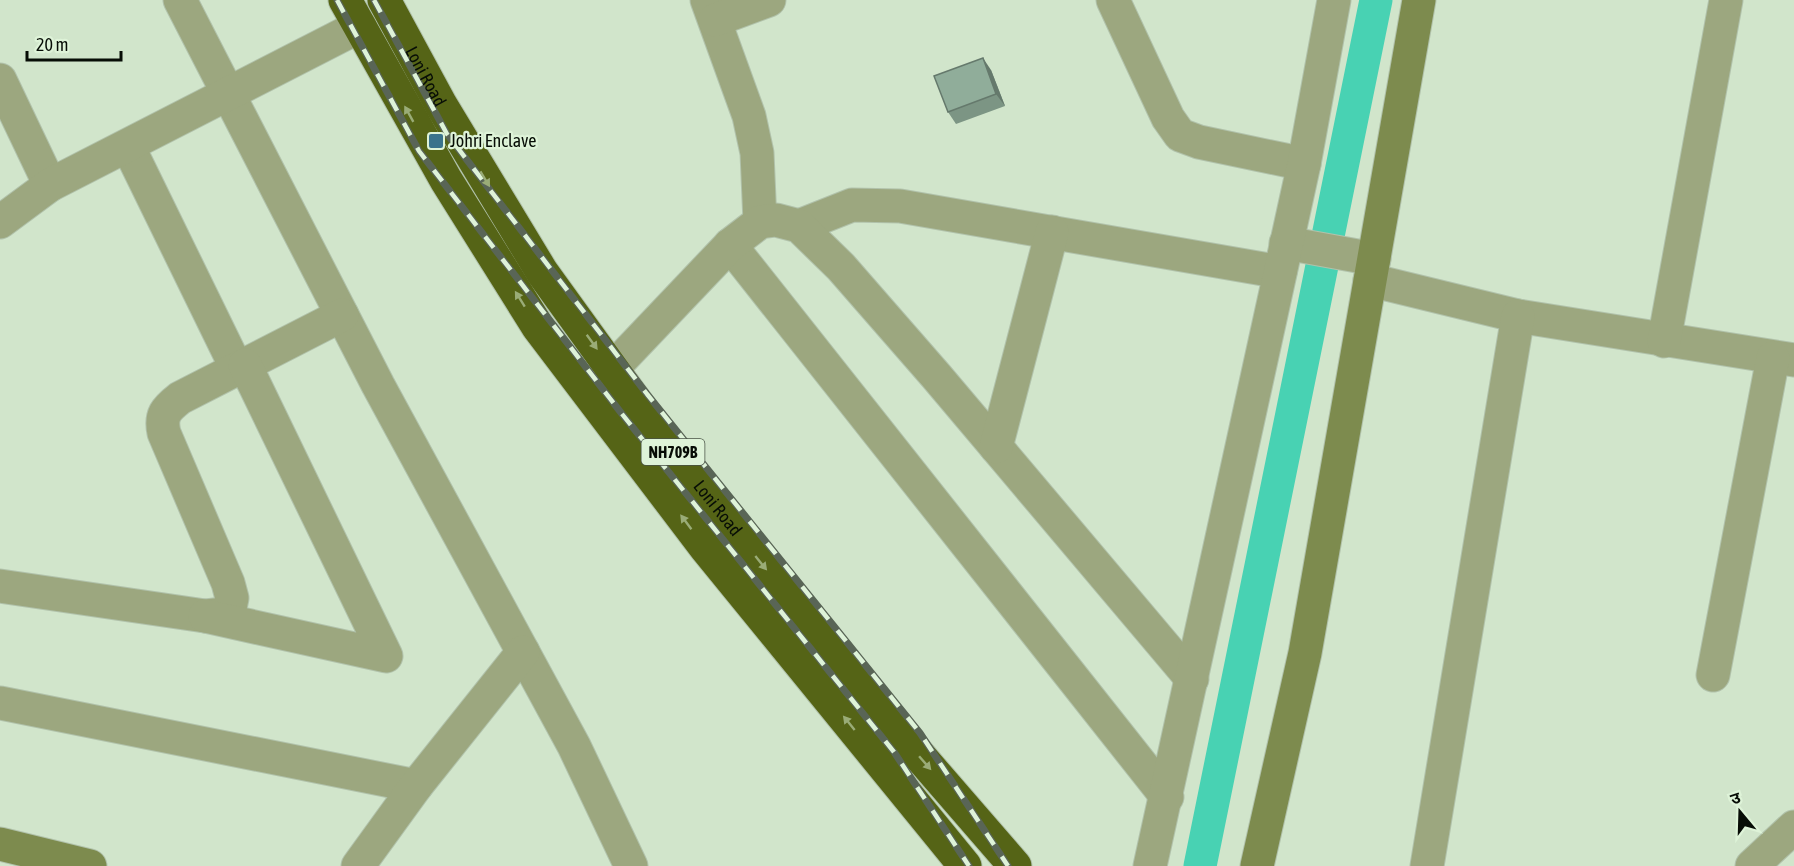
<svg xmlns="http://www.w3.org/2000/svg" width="1794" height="866" viewBox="0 0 1794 866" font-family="'Asap Condensed','Noto Sans Devanagari',sans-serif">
<rect width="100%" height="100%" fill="#d1e5cb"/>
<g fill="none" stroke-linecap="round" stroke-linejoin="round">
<!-- canal -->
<polyline stroke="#48d2b3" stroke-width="33" points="1200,866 1376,0"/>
<!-- street casing -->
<g stroke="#b1c2ab" stroke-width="35">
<g id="street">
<polyline points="180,0 378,385 574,746 631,866"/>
<polyline points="707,0 749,116 757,153 760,222"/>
<polyline points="1113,0 1168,118 1180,135 1199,142 1304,164"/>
<polyline points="715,20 769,0"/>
<polyline points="0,80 50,185"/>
<polyline points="128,146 237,369"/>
<polyline points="0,222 50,185 360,26"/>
<polyline points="799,226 852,205 900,206 1280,272"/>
<polyline points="1286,243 1374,259"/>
<polyline points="730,245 1167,797"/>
<polyline points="1370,280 1518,316 1794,360"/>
<polyline points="1664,341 1726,0"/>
<polyline points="612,369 730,245 760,222 776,220 799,226 841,267 937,377 1192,679"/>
<polyline points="996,447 1052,232"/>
<path d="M0 586 205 616 221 614 230 608 232 598 228 583 164 433C160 415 166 409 180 398L342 315"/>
<polyline points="205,616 386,656 245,365"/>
<polyline points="1713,675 1773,358"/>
<polyline points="0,703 416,786"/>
<polyline points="358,866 416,786 523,652"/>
<polyline points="1150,866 1304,164 1334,0"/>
<polyline points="1427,866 1518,316"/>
<polyline points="1752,866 1794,827"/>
</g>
</g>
<!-- secondary casing -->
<g stroke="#b1c2ab" stroke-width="35">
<g id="secondary">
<polyline points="0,844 90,866"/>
<polyline points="1257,866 1305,653 1419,0"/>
</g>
</g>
<!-- highway casing -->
<g stroke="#b1c2ab" stroke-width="35">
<g id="highway">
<polyline points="345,0 446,180 538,327 705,547 965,866"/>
<path id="s1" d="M384 0 441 105 542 272 667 445 872 701 1015 866"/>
</g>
</g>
<!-- street -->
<use href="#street" stroke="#9ca77f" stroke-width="33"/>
<!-- secondary -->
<use href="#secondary" stroke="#7d8b4e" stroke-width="33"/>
<!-- highway -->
<use href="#highway" stroke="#556416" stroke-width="33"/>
<!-- rail casing -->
<g stroke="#596556" stroke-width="7">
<g id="rail">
<polyline points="337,0 419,151 622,414 894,752 969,866"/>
<polyline points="374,0 447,134 647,394 920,733 1008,866"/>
</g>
</g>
<!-- rail -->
<use href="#rail" stroke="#def3d8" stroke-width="4.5" stroke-dasharray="14" stroke-linecap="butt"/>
</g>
<!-- wall -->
<polygon fill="#7c9584" points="991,70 1005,106 956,124 948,112"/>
<!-- shaded-wall -->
<polygon fill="#65796c" points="983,58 991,70 1005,106 996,94"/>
<!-- building -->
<polygon fill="#90ad9a" stroke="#65796c" stroke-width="1.5" points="983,58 996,94 948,112 934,76"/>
<!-- one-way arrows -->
<defs><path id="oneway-solid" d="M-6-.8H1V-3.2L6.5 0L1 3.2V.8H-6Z" transform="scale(1.5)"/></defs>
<g fill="#9aac77">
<use href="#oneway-solid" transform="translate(409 114) rotate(-119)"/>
<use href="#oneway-solid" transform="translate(485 179) rotate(59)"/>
<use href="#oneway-solid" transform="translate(520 299) rotate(-122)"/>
<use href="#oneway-solid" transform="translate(592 342) rotate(54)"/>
<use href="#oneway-solid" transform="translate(686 522) rotate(-127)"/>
<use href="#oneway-solid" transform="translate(761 563) rotate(51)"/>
<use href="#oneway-solid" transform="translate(849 723) rotate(-129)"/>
<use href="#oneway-solid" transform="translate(925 763) rotate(49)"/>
</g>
<!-- markers -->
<rect fill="#3a738c" stroke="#def3d8" stroke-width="2" x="428" y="133" width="16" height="16" rx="3"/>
<g text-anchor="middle" stroke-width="4.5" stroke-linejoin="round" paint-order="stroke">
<!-- shield labels -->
<rect fill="#def3d8" stroke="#485245" stroke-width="1.5" x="641.5" y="439" width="63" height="26" rx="4.5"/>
<g font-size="16" font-weight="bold" fill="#070d06">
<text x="673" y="458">NH709B</text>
</g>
<!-- street labels -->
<g font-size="18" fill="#070d06" stroke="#def3d8">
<text dy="6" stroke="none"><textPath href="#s1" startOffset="87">Loni Road</textPath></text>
<text dy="6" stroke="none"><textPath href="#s1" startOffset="609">Loni Road</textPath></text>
</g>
<!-- poi labels -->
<g font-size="18" fill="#070d06" stroke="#def3d8" text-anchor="start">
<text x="450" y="147">Johri Enclave</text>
</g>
</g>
<!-- north arrow -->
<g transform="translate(1740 812) rotate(341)" stroke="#def3d8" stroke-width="4.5" paint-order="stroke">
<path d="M0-4.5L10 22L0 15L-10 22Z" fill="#070d06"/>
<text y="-9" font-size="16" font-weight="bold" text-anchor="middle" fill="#070d06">उ</text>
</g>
<!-- scale -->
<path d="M27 51v9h94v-9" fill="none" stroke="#070d06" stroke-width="3"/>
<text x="36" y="51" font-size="18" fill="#070d06" stroke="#def3d8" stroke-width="4.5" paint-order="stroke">20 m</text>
</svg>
